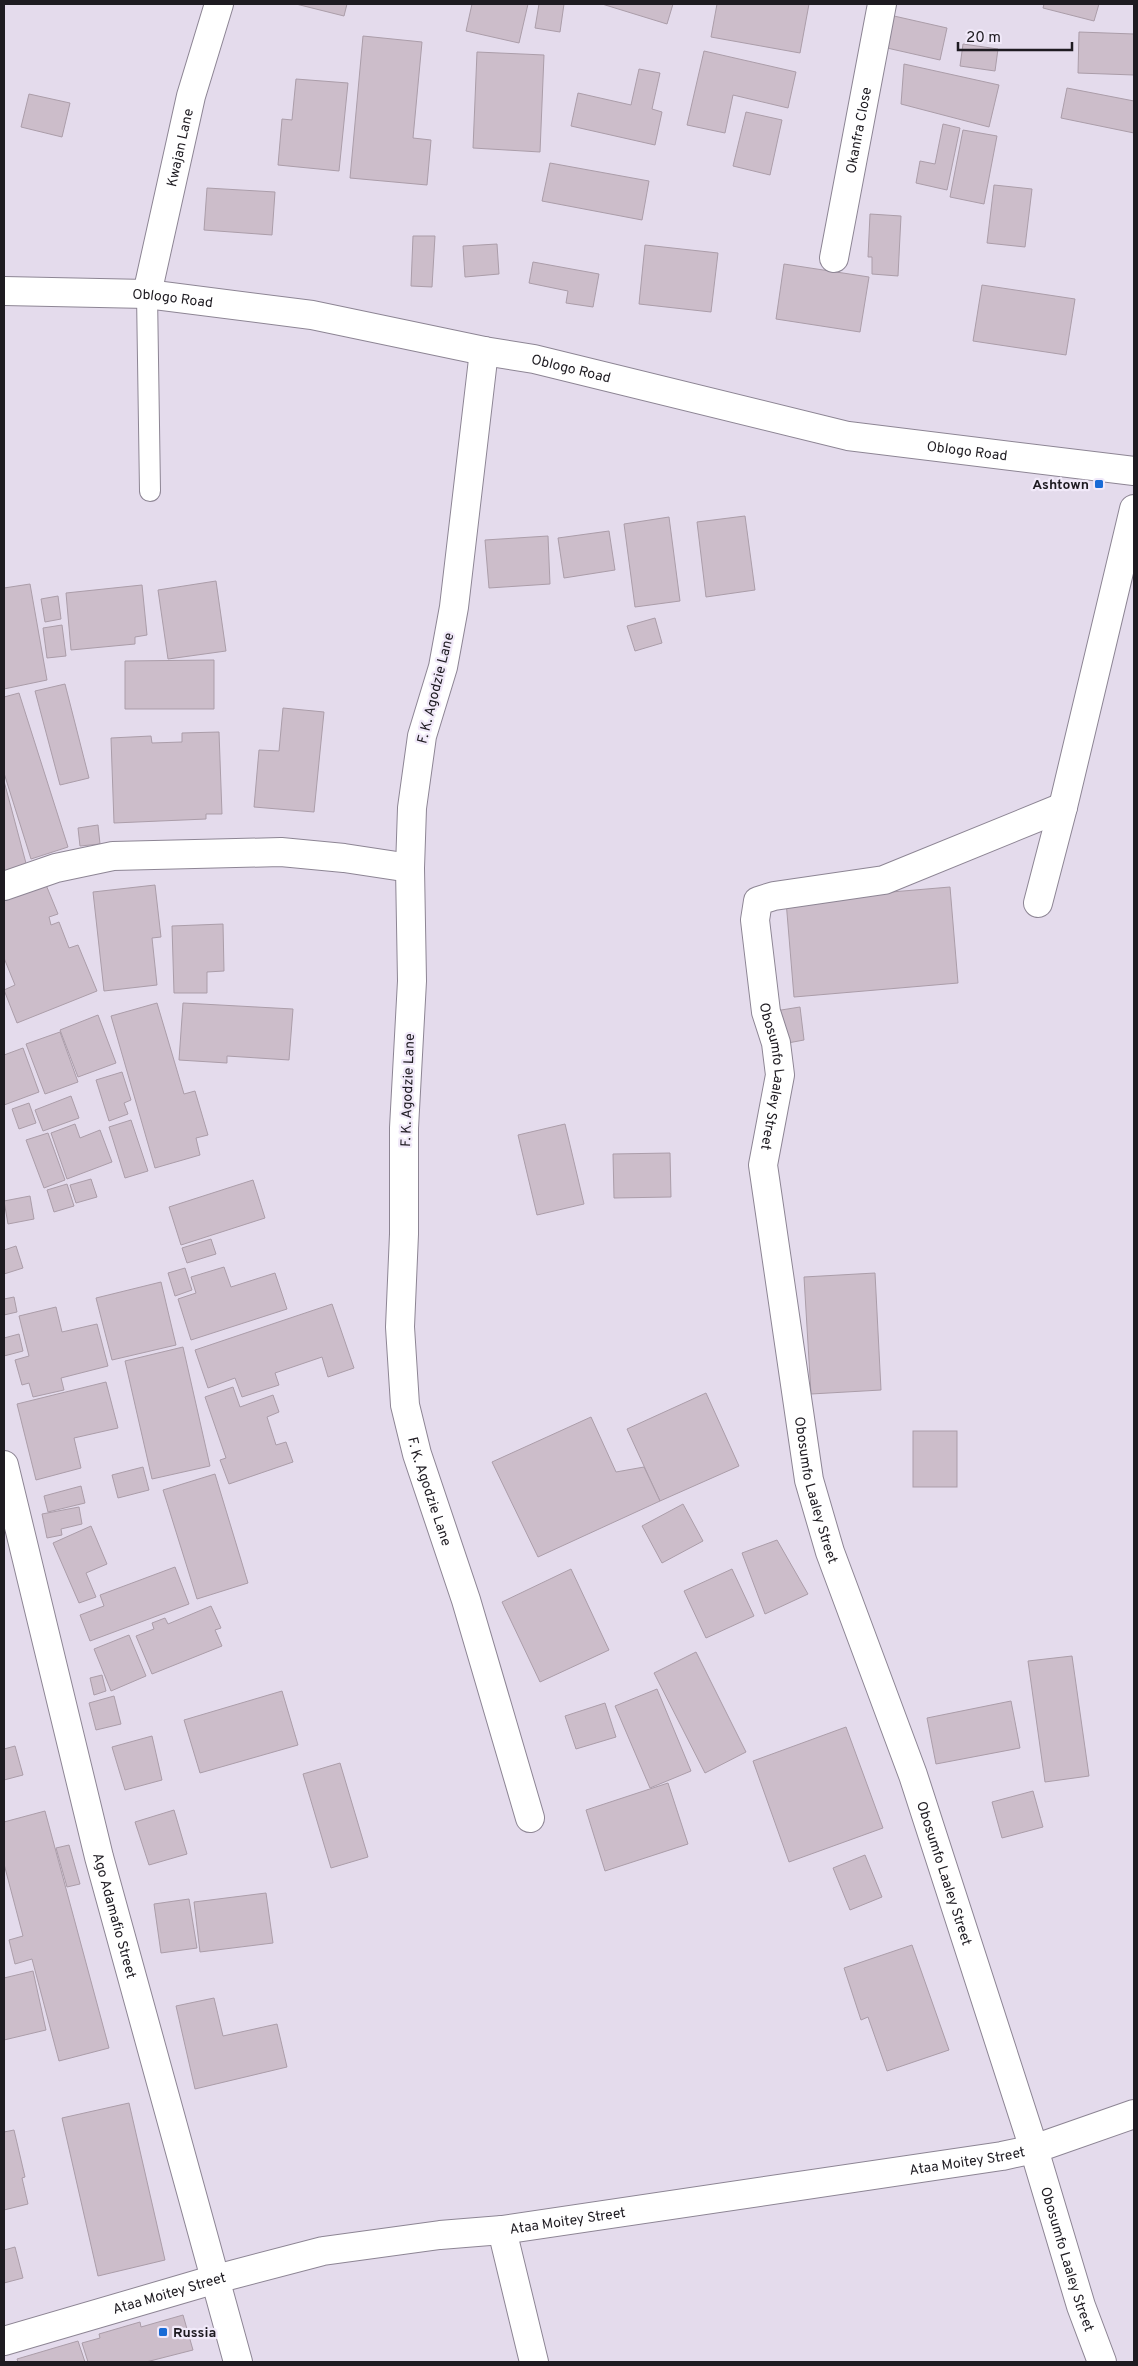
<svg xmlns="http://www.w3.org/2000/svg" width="1138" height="2366" viewBox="0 0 1138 2366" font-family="Overpass,sans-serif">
<rect width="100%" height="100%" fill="#e4dbec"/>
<!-- building -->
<g fill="#ccbdca" stroke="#ab9da9">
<polygon points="296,4 347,4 344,16"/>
<polygon points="472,4 528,4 519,43 466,31"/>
<polygon points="539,4 564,4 560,32 535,28"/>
<polygon points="602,4 673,4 667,24"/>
<polygon points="717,4 809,4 800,53 711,37"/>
<polygon points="1044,4 1099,4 1094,21 1043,8"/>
<polygon points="894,16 947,28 940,60 887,48"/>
<polygon points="1079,32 1134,34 1134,75 1078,73"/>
<polygon points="363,36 422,42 413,138 431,140 427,185 350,178"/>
<polygon points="963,44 998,49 995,71 960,66"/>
<polygon points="704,51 796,72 788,108 733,95 725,133 687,125"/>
<polygon points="477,52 544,55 540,152 473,148"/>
<polygon points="904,64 999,85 989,127 901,104"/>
<polygon points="639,69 660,73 652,109 662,112 655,145 571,126 578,93 631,105"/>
<polygon points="296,79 348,83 339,171 278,165 282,119 292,120"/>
<polygon points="1067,88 1134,101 1134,133 1061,118"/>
<polygon points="29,94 70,103 62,137 21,127"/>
<polygon points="746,112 782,120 770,175 733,166"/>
<polygon points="943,124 960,128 947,190 916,183 920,161 935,164"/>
<polygon points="963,130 997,136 984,204 950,197"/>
<polygon points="550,163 649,181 642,220 542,201"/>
<polygon points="994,185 1032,189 1025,247 987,243"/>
<polygon points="207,188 275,192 272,235 204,230"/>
<polygon points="870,214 901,216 898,276 872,274 872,257 868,257"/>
<polygon points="413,236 435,236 432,287 411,286"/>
<polygon points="497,244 499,274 465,277 463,246"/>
<polygon points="645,245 718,253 711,312 639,304"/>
<polygon points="533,262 599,274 593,307 566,303 568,291 529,283"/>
<polygon points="784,264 869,277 860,332 776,319"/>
<polygon points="982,285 1075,299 1066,355 973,341"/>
<polygon points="745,516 755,590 706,597 697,522"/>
<polygon points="669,517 680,601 635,607 624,524"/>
<polygon points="609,531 615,570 564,578 558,538"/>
<polygon points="548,536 550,584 489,588 485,540"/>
<polygon points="216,581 226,651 168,659 158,590"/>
<polygon points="30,584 47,680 4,689 4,588"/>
<polygon points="142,585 147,635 135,637 135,644 71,650 66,593"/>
<polygon points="58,596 61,619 45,622 41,599"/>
<polygon points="655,618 662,643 635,651 627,626"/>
<polygon points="62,625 66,656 47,658 43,628"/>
<polygon points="214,660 214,709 125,709 125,661"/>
<polygon points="65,684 89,778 60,785 35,691"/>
<polygon points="19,693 68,847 31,859 4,773 4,697"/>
<polygon points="283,708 324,712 314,812 254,807 259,750 279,751"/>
<polygon points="219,732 222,814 206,814 206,819 114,823 111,738 151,736 152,743 182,742 182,733"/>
<polygon points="4,781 27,867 4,873"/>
<polygon points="98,825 100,844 80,846 78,828"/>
<polygon points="44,880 58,914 49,917 51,925 59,922 69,948 78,945 97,991 17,1023 4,990 15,985 4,958 4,896"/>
<polygon points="155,885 161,937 152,938 157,985 104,991 93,892"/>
<polygon points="950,887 958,983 794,997 786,901"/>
<polygon points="223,924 224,971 207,972 207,993 174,993 172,926"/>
<polygon points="157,1003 184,1094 195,1091 208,1135 196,1138 200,1155 155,1168 111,1016"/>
<polygon points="183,1003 293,1009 289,1060 227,1056 227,1063 179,1060"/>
<polygon points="800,1007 804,1040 777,1045 775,1011"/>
<polygon points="98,1015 116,1063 78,1077 60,1030"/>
<polygon points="60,1032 78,1082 45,1094 26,1044"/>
<polygon points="23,1048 39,1092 4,1105 4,1055"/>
<polygon points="122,1072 131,1100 124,1103 128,1114 109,1121 96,1080"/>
<polygon points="71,1096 79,1118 43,1131 35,1110"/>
<polygon points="29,1103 36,1123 19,1129 12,1109"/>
<polygon points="131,1120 148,1171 125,1178 109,1127"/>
<polygon points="75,1124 80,1138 100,1130 112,1162 67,1179 51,1133"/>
<polygon points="565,1124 584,1204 537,1215 518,1135"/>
<polygon points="48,1133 65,1180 44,1188 26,1140"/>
<polygon points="670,1153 671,1197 614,1198 613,1154"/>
<polygon points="91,1179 97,1197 76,1203 70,1185"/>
<polygon points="253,1180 265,1218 181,1245 169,1207"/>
<polygon points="67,1184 74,1206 54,1212 47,1190"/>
<polygon points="30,1196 34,1219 8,1224 4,1201"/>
<polygon points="211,1239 216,1254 187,1263 182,1248"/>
<polygon points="16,1246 23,1268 4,1274 4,1250"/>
<polygon points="224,1267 231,1287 275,1273 287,1309 191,1340 178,1299 196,1293 191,1277"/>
<polygon points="185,1268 192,1290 175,1296 168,1273"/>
<polygon points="875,1273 881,1390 811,1394 804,1277"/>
<polygon points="161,1282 176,1345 112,1360 96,1298"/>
<polygon points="14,1297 17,1312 4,1315 4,1299"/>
<polygon points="332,1304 354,1368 328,1377 322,1357 275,1373 279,1385 242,1397 235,1378 208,1388 195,1350"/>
<polygon points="56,1307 62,1332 97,1324 108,1366 61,1378 64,1390 33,1397 29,1383 22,1385 15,1360 29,1356 19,1316"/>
<polygon points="19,1334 23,1351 4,1356 4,1338"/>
<polygon points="183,1347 210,1466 152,1479 125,1361"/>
<polygon points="106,1382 118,1428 74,1438 81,1468 36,1480 17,1404"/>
<polygon points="233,1387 240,1407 273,1395 279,1412 267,1417 276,1445 286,1442 293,1462 229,1484 220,1460 226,1458 205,1397"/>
<polygon points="706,1393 739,1466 660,1501 627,1429"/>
<polygon points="591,1417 616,1472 644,1467 660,1501 538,1557 492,1462"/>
<rect x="913" y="1431" width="44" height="56"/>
<polygon points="143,1467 149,1490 118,1498 112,1475"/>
<polygon points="215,1474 248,1583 197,1599 163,1490"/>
<polygon points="81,1486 85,1503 48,1512 44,1496"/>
<polygon points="683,1504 703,1541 662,1563 642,1526"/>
<polygon points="79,1507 82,1524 61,1529 62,1535 47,1538 42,1514"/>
<polygon points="91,1526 107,1564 86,1573 96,1597 79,1603 53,1543"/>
<polygon points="777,1540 808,1594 765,1614 742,1553"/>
<polygon points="175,1567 189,1604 90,1641 80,1615 104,1606 100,1595"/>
<polygon points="571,1569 609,1650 540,1682 502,1602"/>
<polygon points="732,1569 754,1616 706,1638 684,1591"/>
<polygon points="211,1606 221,1628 215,1630 222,1646 152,1674 136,1636 154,1629 152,1623 165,1618 168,1624"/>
<polygon points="129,1635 146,1676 111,1691 94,1649"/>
<polygon points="696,1652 746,1752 705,1773 654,1673"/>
<polygon points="1072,1656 1089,1776 1045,1782 1028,1661"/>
<polygon points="102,1675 106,1691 94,1695 90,1678"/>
<polygon points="657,1689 691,1771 650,1788 615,1706"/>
<polygon points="282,1691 298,1745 200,1773 184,1720"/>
<polygon points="114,1696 121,1724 96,1730 89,1703"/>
<polygon points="1011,1701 1020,1748 936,1764 927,1718"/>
<polygon points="605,1703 616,1737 576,1749 565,1716"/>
<polygon points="846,1727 883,1828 789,1862 753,1761"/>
<polygon points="152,1736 162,1780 125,1790 112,1747"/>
<polygon points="15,1746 23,1775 4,1780 4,1749"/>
<polygon points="340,1763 368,1857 331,1868 303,1774"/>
<polygon points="668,1783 688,1844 605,1871 586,1810"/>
<polygon points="1033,1791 1043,1827 1002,1838 992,1802"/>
<polygon points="174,1810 187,1854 149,1865 135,1822"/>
<polygon points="45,1811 109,2048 59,2061 32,1959 15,1964 9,1940 23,1936 4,1864 4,1822"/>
<polygon points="69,1845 80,1884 67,1887 56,1848"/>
<polygon points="865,1855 882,1897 850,1910 833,1868"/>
<polygon points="266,1893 273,1943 200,1952 194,1902"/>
<polygon points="189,1899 197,1948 161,1953 154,1904"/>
<polygon points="912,1945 949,2050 887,2071 868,2017 861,2020 844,1968"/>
<polygon points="33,1971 46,2030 4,2040 4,1978"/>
<polygon points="214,1998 223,2036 277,2024 287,2067 195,2089 176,2006"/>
<polygon points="129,2103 165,2260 98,2276 62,2118"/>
<polygon points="14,2130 25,2177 22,2178 28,2204 4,2210 4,2132"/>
<polygon points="15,2247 23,2278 4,2283 4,2250"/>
<polygon points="183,2315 193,2350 146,2362 88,2362 82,2343 100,2338 99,2334 140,2322 141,2327"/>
<polygon points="78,2341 85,2362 18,2362 17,2359"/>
</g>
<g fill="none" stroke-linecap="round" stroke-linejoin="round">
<!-- service casing -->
<g stroke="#8d8594" stroke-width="22">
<polyline id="service" points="147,294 150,491"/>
</g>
<!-- minor casing -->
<g stroke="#8d8594" stroke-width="30">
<g id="minor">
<path id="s1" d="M834 258 882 4"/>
<path id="s2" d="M147 294 191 96 219 4"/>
<path id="s3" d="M484 351 454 607 443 667 422 736 412 808 410 868 412 981 404 1128V1234L400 1327 405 1405 417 1454 466 1600 530 1818"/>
<path id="s4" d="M1063 807 884 880 774 896 758 901 755 920 766 1012 776 1043 780 1075 763 1165 809 1480 830 1552 913 1775 1034 2149 1081 2306 1102 2362"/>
<polyline points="4,886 56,868 113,856 281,852 344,858 410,868"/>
<polyline points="1038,903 1063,807 1134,509"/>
<path id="s5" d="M4 1465 99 1857 238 2362"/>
<polyline points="502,2230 534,2362"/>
<path id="s6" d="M4 2341 216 2279 323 2251 440 2235 502 2230 1002 2156 1034 2149 1134 2114"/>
</g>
</g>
<!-- secondary casing -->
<g stroke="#8d8594" stroke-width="30">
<g id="secondary">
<path id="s7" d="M4 291 147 294 312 315 484 351 534 359 848 436 1134 471"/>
</g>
</g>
<!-- service -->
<use href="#service" stroke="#fff" stroke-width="20"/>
<!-- minor -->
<use href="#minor" stroke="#fff" stroke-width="28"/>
<!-- secondary -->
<use href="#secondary" stroke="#fff" stroke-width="28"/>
</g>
<!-- markers -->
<g fill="#196bd6" stroke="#f1e9f9" stroke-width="2">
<rect x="1094" y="479" width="10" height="10" rx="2.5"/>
<rect x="158" y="2327" width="10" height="10" rx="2.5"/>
</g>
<g text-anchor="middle" stroke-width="4.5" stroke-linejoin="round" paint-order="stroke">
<!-- street labels -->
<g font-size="14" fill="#1e1b21" stroke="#f1e9f9">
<text dy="5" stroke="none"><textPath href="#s1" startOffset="130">Okanfra Close</textPath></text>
<text dy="5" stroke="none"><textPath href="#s2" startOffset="150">Kwajan Lane</textPath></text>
<text dy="5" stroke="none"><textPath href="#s7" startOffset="169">Oblogo Road</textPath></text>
<text dy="5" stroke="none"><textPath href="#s7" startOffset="574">Oblogo Road</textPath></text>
<text dy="5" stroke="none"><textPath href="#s7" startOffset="979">Oblogo Road</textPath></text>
<text transform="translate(435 688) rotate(-76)" y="5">F. K. Agodzie Lane</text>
<text dy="5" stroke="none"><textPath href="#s4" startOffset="499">Obosumfo Laaley Street</textPath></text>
<text transform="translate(407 1090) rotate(-88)" y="5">F. K. Agodzie Lane</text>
<text dy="5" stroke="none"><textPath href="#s4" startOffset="919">Obosumfo Laaley Street</textPath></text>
<text dy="5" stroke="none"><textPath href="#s3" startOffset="1151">F. K. Agodzie Lane</textPath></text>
<text dy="5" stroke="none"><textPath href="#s4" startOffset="1324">Obosumfo Laaley Street</textPath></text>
<text dy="5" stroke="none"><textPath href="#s5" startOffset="464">Ago Adamafio Street</textPath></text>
<text dy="5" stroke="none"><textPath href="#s6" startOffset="982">Ataa Moitey Street</textPath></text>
<text dy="5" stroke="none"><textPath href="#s6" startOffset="578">Ataa Moitey Street</textPath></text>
<text dy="5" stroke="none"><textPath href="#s4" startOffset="1729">Obosumfo Laaley Street</textPath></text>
<text dy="5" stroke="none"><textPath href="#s6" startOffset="172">Ataa Moitey Street</textPath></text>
</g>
<!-- poi labels -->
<g font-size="14" font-weight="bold" fill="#1e1b21" stroke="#f1e9f9" text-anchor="end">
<text x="1089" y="489">Ashtown</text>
<text x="173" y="2337" text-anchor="start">Russia</text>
</g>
</g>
<!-- border -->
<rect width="1138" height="2366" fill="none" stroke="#1e1b21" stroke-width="10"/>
<!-- scale -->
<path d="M958 42v8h114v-8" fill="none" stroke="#1e1b21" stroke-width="2.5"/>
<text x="966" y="42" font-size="15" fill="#1e1b21" stroke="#f1e9f9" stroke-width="4" paint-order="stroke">20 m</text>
</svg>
